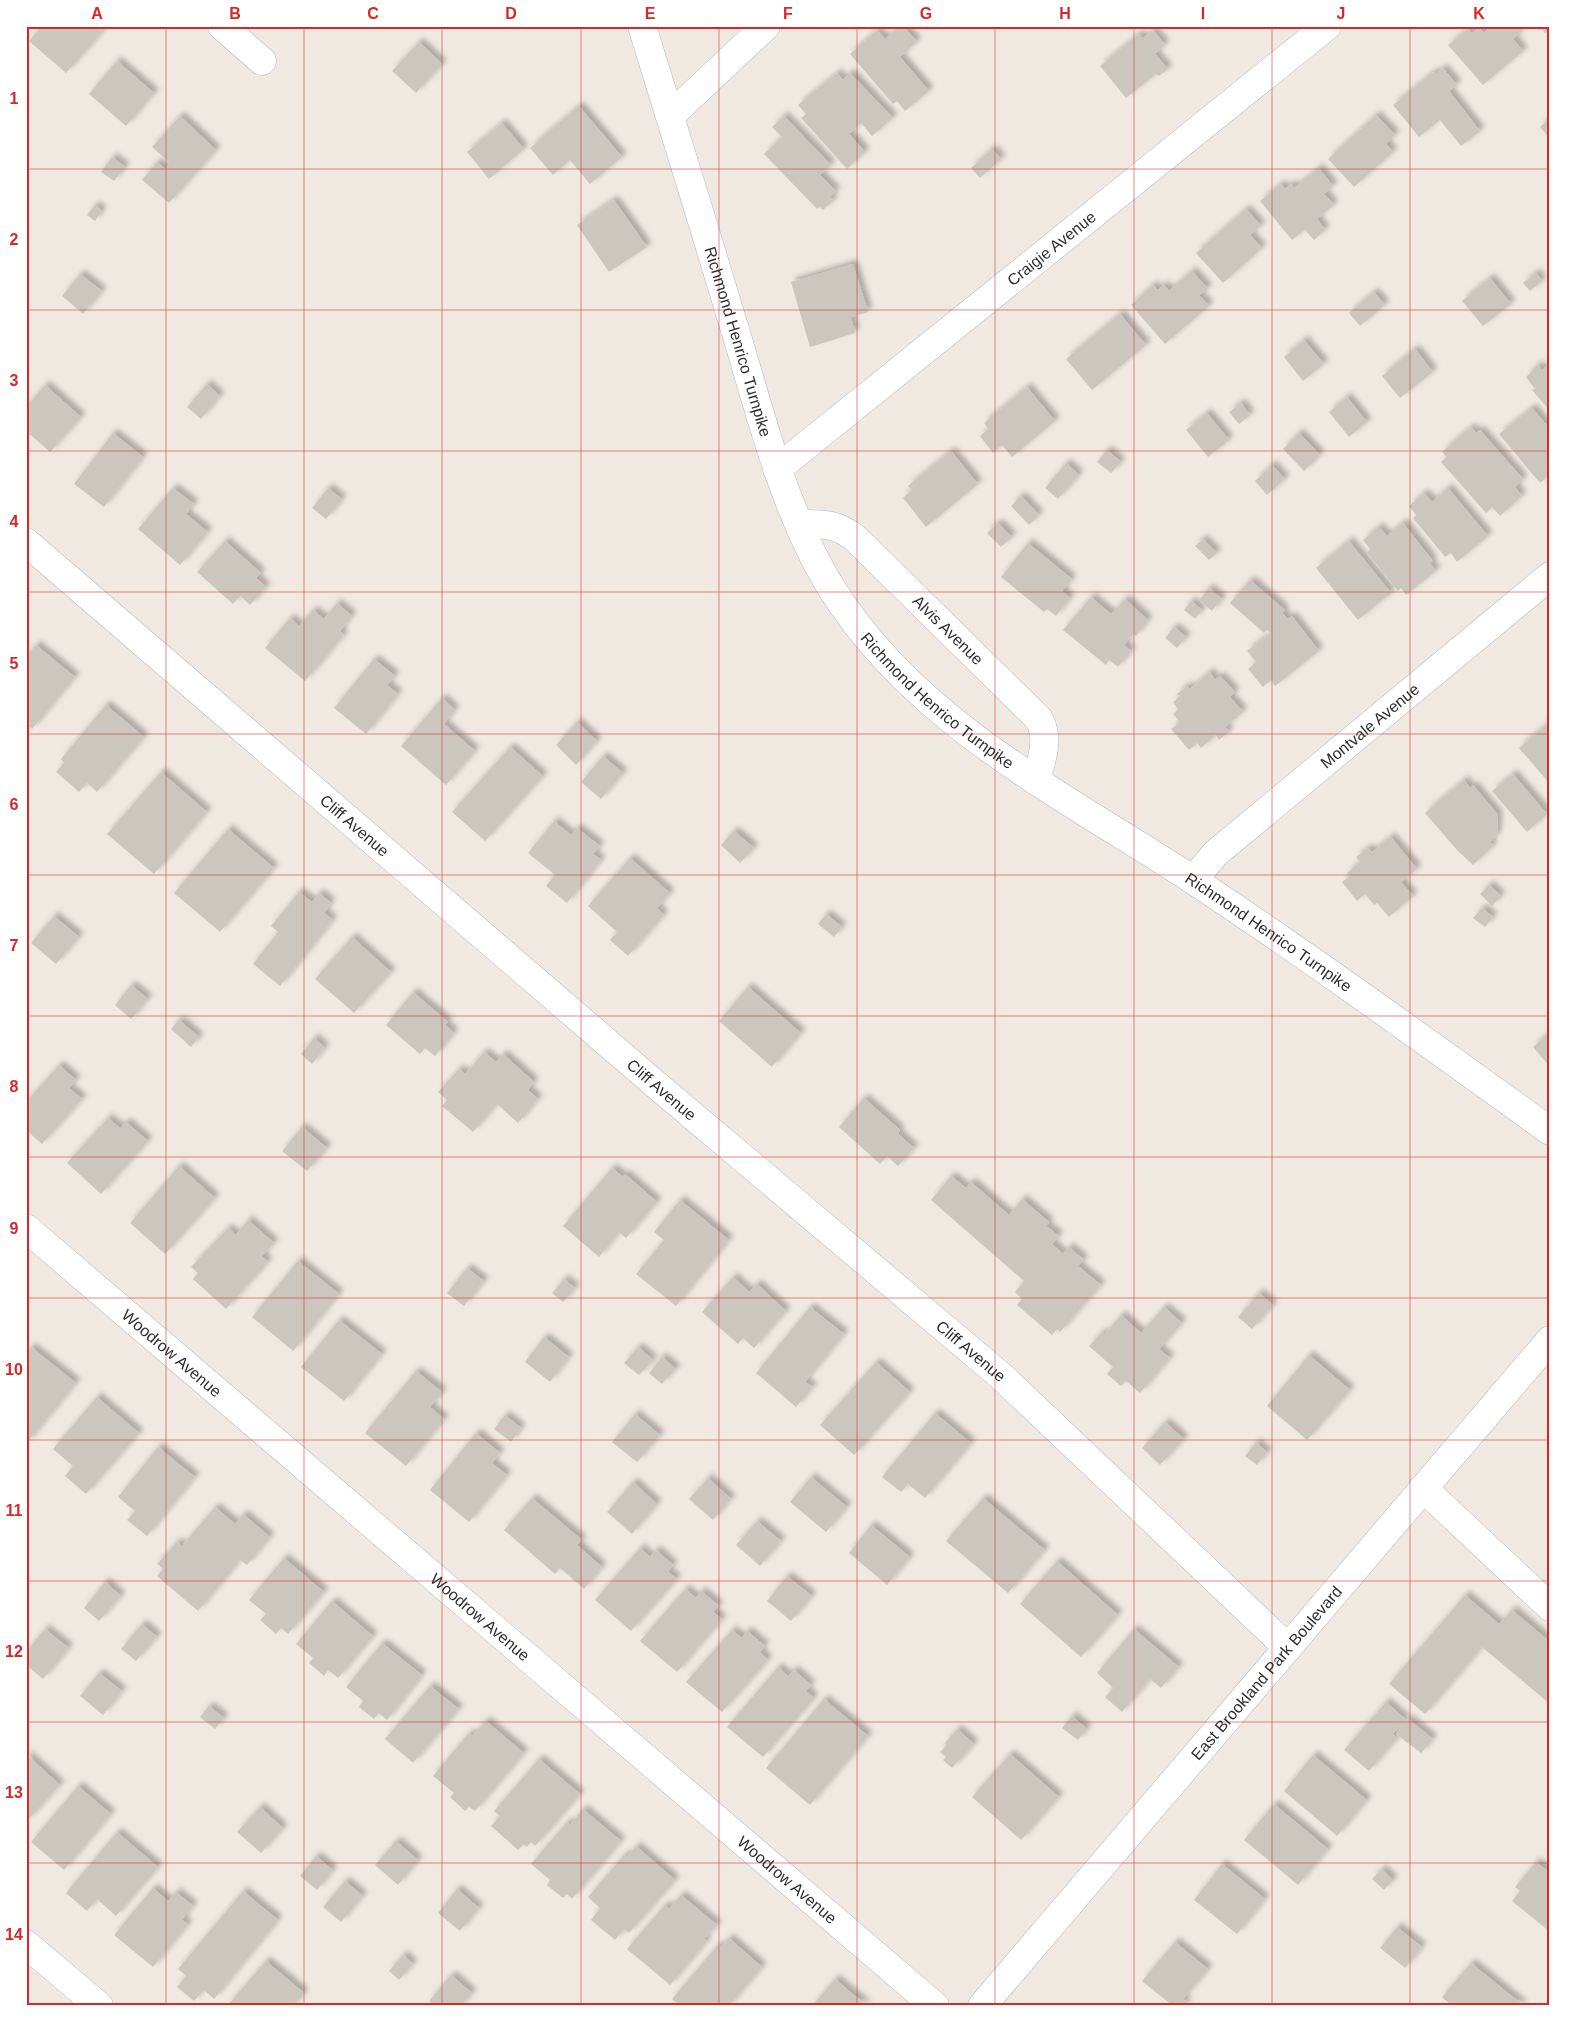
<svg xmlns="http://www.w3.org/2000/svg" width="1576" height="2032" viewBox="0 0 1576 2032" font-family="Arial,sans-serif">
<defs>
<filter id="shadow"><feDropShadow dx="4.5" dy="-4.5" stdDeviation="2.5" flood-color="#0004"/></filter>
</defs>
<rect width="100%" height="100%" fill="#efe9e1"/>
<!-- building -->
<g fill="#cbc7bf" filter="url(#shadow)">
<polygon points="42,26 97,26 103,31 66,73 29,41"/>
<polygon points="900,26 903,26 917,42 900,57 929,91 905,111 897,101 893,104 850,54 877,30 885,39"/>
<polygon points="1492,26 1519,26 1522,30 1513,39 1523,51 1483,85 1448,45 1468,29 1472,33 1479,28 1484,33"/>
<polygon points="1539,26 1550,26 1550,29 1545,33"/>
<polygon points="1153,30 1165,45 1155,54 1168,69 1159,76 1156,74 1126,98 1100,66 1139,34 1143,38"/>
<polygon points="419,42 442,64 416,93 392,71"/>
<polygon points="117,61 154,93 126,126 89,94"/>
<polygon points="1443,68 1457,85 1449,91 1480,131 1461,146 1440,120 1419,137 1393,105 1434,72 1436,74"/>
<polygon points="837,73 843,80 850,73 893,118 872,136 861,123 849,134 865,152 847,169 801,118 806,114 798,105"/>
<polygon points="579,106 622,157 590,184 570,160 553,175 530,148"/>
<polygon points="1376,115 1395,135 1386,144 1393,152 1354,187 1328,159"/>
<polygon points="180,116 216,150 169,203 142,180 157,162 165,169 170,163 152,147"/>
<polygon points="784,116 831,165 820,175 836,191 830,197 834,200 823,210 820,207 817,209 764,154 782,137 772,127"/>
<polygon points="1550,118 1550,139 1540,127"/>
<polygon points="502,123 524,149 489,179 467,152"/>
<polygon points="992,149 1001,159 980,178 971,168"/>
<polygon points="112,157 125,167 114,181 101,172"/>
<polygon points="1319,168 1333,186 1324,194 1334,205 1317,219 1325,230 1314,240 1305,230 1292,240 1260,201 1281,184 1285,189 1291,184 1294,188"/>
<polygon points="614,200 647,247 609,272 577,225"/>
<polygon points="95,205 102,211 95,221 87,215"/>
<polygon points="1246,209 1261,226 1250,235 1262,248 1223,283 1196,253"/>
<polygon points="853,264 868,312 851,317 855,333 810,347 791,282"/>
<polygon points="1192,271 1208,289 1199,295 1209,306 1165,344 1131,305 1153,285 1158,290 1164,285 1169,291"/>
<polygon points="1536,273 1542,281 1530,291 1523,283"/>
<polygon points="80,274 102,291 83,314 62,296"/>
<polygon points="1490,278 1511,304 1483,326 1462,301"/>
<polygon points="1374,292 1385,305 1360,326 1349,313"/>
<polygon points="1120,314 1146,345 1092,390 1066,359"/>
<polygon points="1304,340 1324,364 1303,381 1284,357"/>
<polygon points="1415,349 1433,372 1400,398 1382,376"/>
<polygon points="1550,363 1550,411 1532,390 1535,389 1526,377 1538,365 1542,370"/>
<polygon points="207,384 220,396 201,419 187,407"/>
<polygon points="45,385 81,417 50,452 26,431 26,407"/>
<polygon points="1027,387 1055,421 1012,457 1002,445 993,453 980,436 988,429 984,423"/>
<polygon points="1347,397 1367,422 1349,437 1329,412"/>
<polygon points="1241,403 1250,415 1239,424 1229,412"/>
<polygon points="1532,408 1550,429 1550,475 1540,483 1499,434"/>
<polygon points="1207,413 1229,440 1208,457 1186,430"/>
<polygon points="1471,427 1476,433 1480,430 1523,479 1515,487 1522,496 1500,516 1492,507 1486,513 1441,462 1447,457 1442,452"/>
<polygon points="113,433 143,457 104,507 74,484"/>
<polygon points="1299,433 1320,455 1304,471 1283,449"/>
<polygon points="1107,450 1121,462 1111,473 1097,462"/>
<polygon points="951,451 978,484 926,527 903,498 912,490 908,486"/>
<polygon points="1066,463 1079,475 1058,499 1045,488"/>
<polygon points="1272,465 1285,479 1267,495 1255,481"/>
<polygon points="173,488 194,504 186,514 208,532 180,565 138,529"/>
<polygon points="328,488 342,499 326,519 312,508"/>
<polygon points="1448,488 1488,536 1457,562 1451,553 1445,557 1413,518 1416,515 1409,506 1424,493 1432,502"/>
<polygon points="1021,496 1039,515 1029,525 1011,506"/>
<polygon points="998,523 1012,537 1001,547 987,533"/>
<polygon points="1403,523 1433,561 1430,563 1436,571 1406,595 1401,588 1398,591 1367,553 1370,549 1363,540 1379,527 1387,536"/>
<polygon points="1203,539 1217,553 1209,560 1195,546"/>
<polygon points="225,541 261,573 256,578 266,587 250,605 240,596 233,604 197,572"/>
<polygon points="1349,541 1391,593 1358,620 1316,568"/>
<polygon points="1028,543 1072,579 1062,591 1070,598 1056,616 1047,609 1044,612 1001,577"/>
<polygon points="1250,580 1285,610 1282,613 1288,619 1292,616 1319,651 1275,686 1271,680 1263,687 1248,669 1256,662 1247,651 1271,633 1267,630 1264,633 1230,603"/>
<polygon points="1209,588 1222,599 1212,611 1199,600"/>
<polygon points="1091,597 1111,614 1125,599 1148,620 1136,636 1133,634 1124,645 1131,651 1118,667 1109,660 1106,665 1063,630"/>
<polygon points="1191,601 1202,610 1195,619 1184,610"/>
<polygon points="337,603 352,616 340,631 344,635 305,681 265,648 290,618 299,626 313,610 324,619"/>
<polygon points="1174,627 1186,637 1177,648 1165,638"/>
<polygon points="36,645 75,677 32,729 26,724 26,656"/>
<polygon points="374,659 395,676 387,685 398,694 366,734 334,708"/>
<polygon points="1210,672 1215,680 1220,676 1235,692 1230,697 1243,712 1225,727 1229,732 1219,740 1216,735 1201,748 1197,743 1189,750 1171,729 1180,722 1173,714 1178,709 1173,702 1180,696 1177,694 1187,686 1190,689"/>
<polygon points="442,698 455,710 444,724 475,751 446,785 401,746"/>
<polygon points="106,705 144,737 97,792 87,783 79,792 56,772 64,763 61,759"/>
<polygon points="577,722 597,741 576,765 556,745"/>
<polygon points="1550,722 1550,784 1519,748"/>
<polygon points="510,747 543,776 485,841 452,812"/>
<polygon points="603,756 623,773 601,799 581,782"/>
<polygon points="161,772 207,812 154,874 107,834"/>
<polygon points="1513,774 1547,814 1527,832 1492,791"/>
<polygon points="1464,780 1470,788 1473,785 1498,815 1497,835 1490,842 1493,846 1473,865 1457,850 1425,813"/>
<polygon points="554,821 571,835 577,828 600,846 593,854 601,860 567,903 546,886 555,875 528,853"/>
<polygon points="228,829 274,868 220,932 174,893"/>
<polygon points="734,831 754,848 740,863 721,845"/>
<polygon points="1391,837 1417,869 1401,882 1413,896 1389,917 1377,903 1374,905 1365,894 1357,901 1342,882 1350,876 1347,873 1360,862 1356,857 1368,848 1372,852"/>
<polygon points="630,858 670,893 657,908 664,915 628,956 610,940 617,932 588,906"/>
<polygon points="1489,885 1501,896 1492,906 1480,894"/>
<polygon points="299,892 312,902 319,893 331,903 324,913 333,920 280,986 253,964 278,932 271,926"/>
<polygon points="1482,908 1493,917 1485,927 1473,918"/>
<polygon points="826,914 842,927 834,937 818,924"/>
<polygon points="54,916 79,937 56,964 31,943"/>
<polygon points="352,937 391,972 354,1013 315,979"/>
<polygon points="131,985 148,999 131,1019 115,1005"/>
<polygon points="748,987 801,1033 772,1067 719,1021"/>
<polygon points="413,992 448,1022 445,1025 454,1033 435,1056 425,1048 420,1054 386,1025"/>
<polygon points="179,1020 199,1037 191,1047 171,1029"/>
<polygon points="1550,1033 1550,1067 1533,1047"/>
<polygon points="314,1038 325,1048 312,1064 301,1054"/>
<polygon points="484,1052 496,1062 503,1054 534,1082 528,1090 538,1099 518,1123 497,1104 473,1132 442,1106 447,1100 438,1092 459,1069 465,1074"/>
<polygon points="59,1065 76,1080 69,1088 82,1099 42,1144 26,1130 26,1102"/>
<polygon points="864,1098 900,1130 898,1134 914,1148 898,1166 887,1156 880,1164 839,1127"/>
<polygon points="108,1118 120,1128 126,1122 148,1141 101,1194 67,1163"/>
<polygon points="302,1127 327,1148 307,1171 282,1151"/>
<polygon points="179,1166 215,1198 165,1254 130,1223"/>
<polygon points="612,1168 623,1177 625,1174 657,1202 626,1238 619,1232 599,1257 563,1226"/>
<polygon points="951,1176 966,1188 971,1182 1009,1215 1022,1199 1049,1222 1046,1226 1059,1236 1052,1244 1063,1254 1069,1247 1084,1260 1078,1266 1101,1285 1060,1332 1057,1329 1052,1335 1017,1305 1022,1299 1015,1292 1024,1281 931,1200"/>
<polygon points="680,1200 729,1240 676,1306 636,1274 664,1240 654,1232"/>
<polygon points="248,1220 274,1243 262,1256 268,1262 226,1309 193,1279 198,1273 191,1267 228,1228 236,1235"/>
<polygon points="298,1261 339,1294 293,1351 252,1317"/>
<polygon points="467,1268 484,1281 464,1306 447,1293"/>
<polygon points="733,1277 749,1292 757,1284 786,1311 754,1348 743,1338 738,1344 702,1312"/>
<polygon points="564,1279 575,1288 563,1302 552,1293"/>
<polygon points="1259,1293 1273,1305 1252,1329 1238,1317"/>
<polygon points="810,1307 844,1334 805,1382 813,1387 796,1407 756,1373"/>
<polygon points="1164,1307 1182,1323 1159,1349 1170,1358 1140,1393 1126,1381 1121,1386 1107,1374 1113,1367 1089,1346 1102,1332 1104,1335 1121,1315 1141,1333"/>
<polygon points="339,1320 382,1354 344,1401 301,1367"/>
<polygon points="544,1337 569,1357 550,1382 525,1362"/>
<polygon points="31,1347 76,1383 26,1444 26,1353"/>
<polygon points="638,1347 653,1360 639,1375 624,1363"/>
<polygon points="1309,1355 1350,1390 1307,1440 1267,1406"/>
<polygon points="662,1357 676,1369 662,1384 649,1373"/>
<polygon points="876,1362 910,1392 854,1455 820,1425"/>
<polygon points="416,1371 442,1392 430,1407 444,1419 406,1466 365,1433"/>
<polygon points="97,1397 139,1433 86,1494 65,1476 73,1466 53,1449"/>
<polygon points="935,1413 971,1443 925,1498 908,1484 901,1492 882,1477"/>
<polygon points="635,1414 660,1435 637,1462 612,1442"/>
<polygon points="505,1415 521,1428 511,1442 494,1429"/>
<polygon points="1165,1422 1184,1439 1160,1465 1142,1448"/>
<polygon points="476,1433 500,1453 492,1463 507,1475 469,1522 430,1490"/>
<polygon points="1256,1443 1267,1452 1257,1465 1245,1456"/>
<polygon points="158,1447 195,1477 147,1536 127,1520 135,1511 118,1497"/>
<polygon points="811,1477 847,1507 826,1532 790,1502"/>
<polygon points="708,1478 731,1499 713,1520 689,1499"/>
<polygon points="633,1482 657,1504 632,1534 607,1512"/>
<polygon points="532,1498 582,1540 577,1545 602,1567 584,1589 560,1568 555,1574 504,1530"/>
<polygon points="983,1498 1045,1550 1008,1593 946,1541"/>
<polygon points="215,1507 235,1524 243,1514 270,1537 247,1565 240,1560 198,1611 157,1576 163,1569 157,1564 177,1542 182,1546"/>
<polygon points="757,1521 781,1541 760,1566 736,1545"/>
<polygon points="871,1525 910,1557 887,1585 849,1553"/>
<polygon points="640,1548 650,1557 656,1550 673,1565 668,1572 677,1579 631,1631 595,1600"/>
<polygon points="284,1558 324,1592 288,1634 281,1628 276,1634 260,1620 266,1614 249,1600"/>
<polygon points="1057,1561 1118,1615 1081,1657 1020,1604"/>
<polygon points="787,1576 812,1596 791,1621 767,1601"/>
<polygon points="105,1582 121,1596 99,1621 84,1608"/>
<polygon points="685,1589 696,1598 701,1591 719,1606 713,1612 722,1619 677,1672 640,1641"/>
<polygon points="1465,1595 1499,1624 1512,1610 1550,1642 1550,1704 1482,1647 1425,1714 1389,1684"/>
<polygon points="332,1601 373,1636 338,1678 328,1670 324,1676 309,1663 313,1658 296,1644"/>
<polygon points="142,1624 157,1637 136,1661 121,1649"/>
<polygon points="45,1629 69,1648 43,1679 26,1665 26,1652"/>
<polygon points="1134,1629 1179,1667 1161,1688 1150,1679 1122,1712 1105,1697 1113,1688 1097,1673"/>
<polygon points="732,1630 742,1638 747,1631 765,1646 760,1652 768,1660 722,1712 686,1682"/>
<polygon points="382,1643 422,1675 387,1720 379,1713 374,1719 359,1707 363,1701 346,1687"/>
<polygon points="778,1667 788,1676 794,1670 811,1685 806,1691 814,1698 763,1757 727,1727"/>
<polygon points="99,1673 122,1691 103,1715 80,1696"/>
<polygon points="430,1686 459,1709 413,1763 385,1739"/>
<polygon points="824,1699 868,1736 810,1805 766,1768"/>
<polygon points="1386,1702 1405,1719 1393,1734 1397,1738 1369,1771 1344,1750"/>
<polygon points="209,1706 224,1718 215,1729 200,1717"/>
<polygon points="1072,1716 1087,1729 1078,1740 1062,1728"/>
<polygon points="1408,1719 1433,1739 1421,1753 1396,1734"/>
<polygon points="486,1721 524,1753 475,1811 469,1807 465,1811 450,1797 454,1793 433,1776 469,1733 472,1736"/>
<polygon points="957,1729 974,1744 952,1768 943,1760 946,1757 940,1752 947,1745 945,1743"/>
<polygon points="26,1754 60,1785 26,1822"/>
<polygon points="1010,1754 1059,1797 1021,1840 972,1797"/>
<polygon points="1313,1755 1367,1800 1337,1836 1284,1791"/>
<polygon points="539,1759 580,1794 535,1846 531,1842 527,1847 524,1844 518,1850 491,1826 500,1816 494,1811"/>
<polygon points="78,1786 111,1814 64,1870 31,1842"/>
<polygon points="1274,1804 1328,1849 1298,1885 1244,1840"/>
<polygon points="260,1807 283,1828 261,1853 237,1832"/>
<polygon points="583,1809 621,1841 572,1899 567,1894 563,1898 547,1885 550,1880 531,1864 567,1822 570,1825"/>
<polygon points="117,1832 158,1867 116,1916 97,1899 87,1911 66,1893"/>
<polygon points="396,1841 418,1860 398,1885 375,1865"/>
<polygon points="636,1846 675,1880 629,1933 624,1929 615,1940 591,1920 600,1908 588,1897 624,1855 627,1857"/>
<polygon points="316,1856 333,1870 317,1890 300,1876"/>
<polygon points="1536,1862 1550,1873 1550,1932 1512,1901 1520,1891 1515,1887"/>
<polygon points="1222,1864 1265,1899 1237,1934 1194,1900"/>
<polygon points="1382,1869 1393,1880 1384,1890 1372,1879"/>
<polygon points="345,1881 363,1896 341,1922 323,1907"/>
<polygon points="153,1888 168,1901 176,1892 193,1906 182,1920 188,1924 153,1967 114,1935"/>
<polygon points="457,1889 479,1908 460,1931 438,1913"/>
<polygon points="243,1891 278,1920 214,1999 204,1990 194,2001 177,1987 186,1976 178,1969"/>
<polygon points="681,1895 717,1925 704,1939 707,1941 670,1985 627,1949 665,1905 669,1909"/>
<polygon points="1397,1927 1422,1947 1405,1968 1380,1948"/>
<polygon points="729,1938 762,1967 729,2006 680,2006 672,1999 718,1945 721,1947"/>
<polygon points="1175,1942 1208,1969 1183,1999 1187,2003 1185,2006 1173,2006 1142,1981"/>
<polygon points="403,1955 413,1964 399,1980 389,1971"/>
<polygon points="266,1961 304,1993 293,2006 227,2006"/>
<polygon points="1471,1963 1524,2006 1452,2006 1442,1997"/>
<polygon points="451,1975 472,1993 461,2006 435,2006 429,2001"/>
<polygon points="835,1979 867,2006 812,2006"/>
</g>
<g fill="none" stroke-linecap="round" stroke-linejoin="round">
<!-- minor casing -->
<g stroke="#b4b7c1" stroke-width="29">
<g id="minor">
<polyline points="222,26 262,61"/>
<polyline points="670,116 766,26"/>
<path id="s1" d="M777 469 1327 26"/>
<path id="s2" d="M799 524C823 524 835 523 855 538L1039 719C1050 739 1041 761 1036 781"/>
<path id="s3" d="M26 542 654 1083 1001 1376 1288 1648"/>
<path id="s4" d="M1193 880 1216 853 1550 576"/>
<path id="s5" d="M26 1228 935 2006"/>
<polyline points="1423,1488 1550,1607"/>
<polyline points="26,1944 99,2006"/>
</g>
</g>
<!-- tertiary casing -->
<g stroke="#b4b7c1" stroke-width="29">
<g id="tertiary">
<path id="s6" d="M642 26C675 132 707 237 739 343 761 417 781 494 817 563 896 713 1057 791 1193 880 1314 960 1432 1046 1550 1131"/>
</g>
</g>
<!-- secondary casing -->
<g stroke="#b4b7c1" stroke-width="29">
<g id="secondary">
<path id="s7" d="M982 2006 1550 1340"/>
</g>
</g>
<!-- minor -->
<use href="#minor" stroke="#fff" stroke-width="28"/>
<!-- tertiary -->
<use href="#tertiary" stroke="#fff" stroke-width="28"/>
<!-- secondary -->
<use href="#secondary" stroke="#fff" stroke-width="28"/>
</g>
<!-- grid -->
<path fill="none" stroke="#d62828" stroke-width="1" stroke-opacity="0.55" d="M166 26V2006M304 26V2006M442 26V2006M581 26V2006M719 26V2006M857 26V2006M995 26V2006M1134 26V2006M1272 26V2006M1410 26V2006M26 169H1550M26 310H1550M26 451H1550M26 592H1550M26 734H1550M26 875H1550M26 1016H1550M26 1157H1550M26 1298H1550M26 1440H1550M26 1581H1550M26 1722H1550M26 1863H1550"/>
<g text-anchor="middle" stroke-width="4" stroke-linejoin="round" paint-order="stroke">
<!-- street labels -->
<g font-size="16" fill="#2e2e2e" stroke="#fff">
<text dy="6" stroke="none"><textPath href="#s1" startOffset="352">Craigie Avenue</textPath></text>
<text dy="6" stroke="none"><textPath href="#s6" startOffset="330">Richmond Henrico Turnpike</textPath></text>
<text dy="6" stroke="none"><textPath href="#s2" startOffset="190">Alvis Avenue</textPath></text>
<text dy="6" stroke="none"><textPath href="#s6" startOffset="750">Richmond Henrico Turnpike</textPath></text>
<text dy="6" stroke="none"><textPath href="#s4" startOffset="235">Montvale Avenue</textPath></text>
<text dy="6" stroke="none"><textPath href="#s3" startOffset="434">Cliff Avenue</textPath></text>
<text dy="6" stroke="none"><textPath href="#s6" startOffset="1155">Richmond Henrico Turnpike</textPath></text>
<text dy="6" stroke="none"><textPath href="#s3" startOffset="839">Cliff Avenue</textPath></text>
<text dy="6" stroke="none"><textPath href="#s3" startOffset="1244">Cliff Avenue</textPath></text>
<text dy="6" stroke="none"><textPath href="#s5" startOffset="192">Woodrow Avenue</textPath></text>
<text dy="6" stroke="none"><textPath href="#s5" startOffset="598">Woodrow Avenue</textPath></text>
<text dy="6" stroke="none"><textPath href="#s7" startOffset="438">East Brookland Park Boulevard</textPath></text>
<text dy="6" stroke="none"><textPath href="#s5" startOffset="1002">Woodrow Avenue</textPath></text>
</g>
</g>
<!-- border -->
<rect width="1576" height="2032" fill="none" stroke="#ffffff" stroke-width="55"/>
<rect x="28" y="28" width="1520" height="1976" fill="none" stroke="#d62828" stroke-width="2"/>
<g font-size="16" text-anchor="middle" font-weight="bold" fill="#d62828">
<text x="97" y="19">A</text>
<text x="235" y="19">B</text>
<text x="373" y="19">C</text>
<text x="511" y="19">D</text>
<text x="650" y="19">E</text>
<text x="788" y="19">F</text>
<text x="926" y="19">G</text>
<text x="1065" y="19">H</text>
<text x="1203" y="19">I</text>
<text x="1341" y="19">J</text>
<text x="1479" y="19">K</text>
<text x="14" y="104">1</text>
<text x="14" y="245">2</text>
<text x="14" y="386">3</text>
<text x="14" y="527">4</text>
<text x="14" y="669">5</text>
<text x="14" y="810">6</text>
<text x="14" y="951">7</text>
<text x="14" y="1092">8</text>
<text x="14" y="1234">9</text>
<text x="14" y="1375">10</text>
<text x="14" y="1516">11</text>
<text x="14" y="1657">12</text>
<text x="14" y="1798">13</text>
<text x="14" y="1940">14</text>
</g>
</svg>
